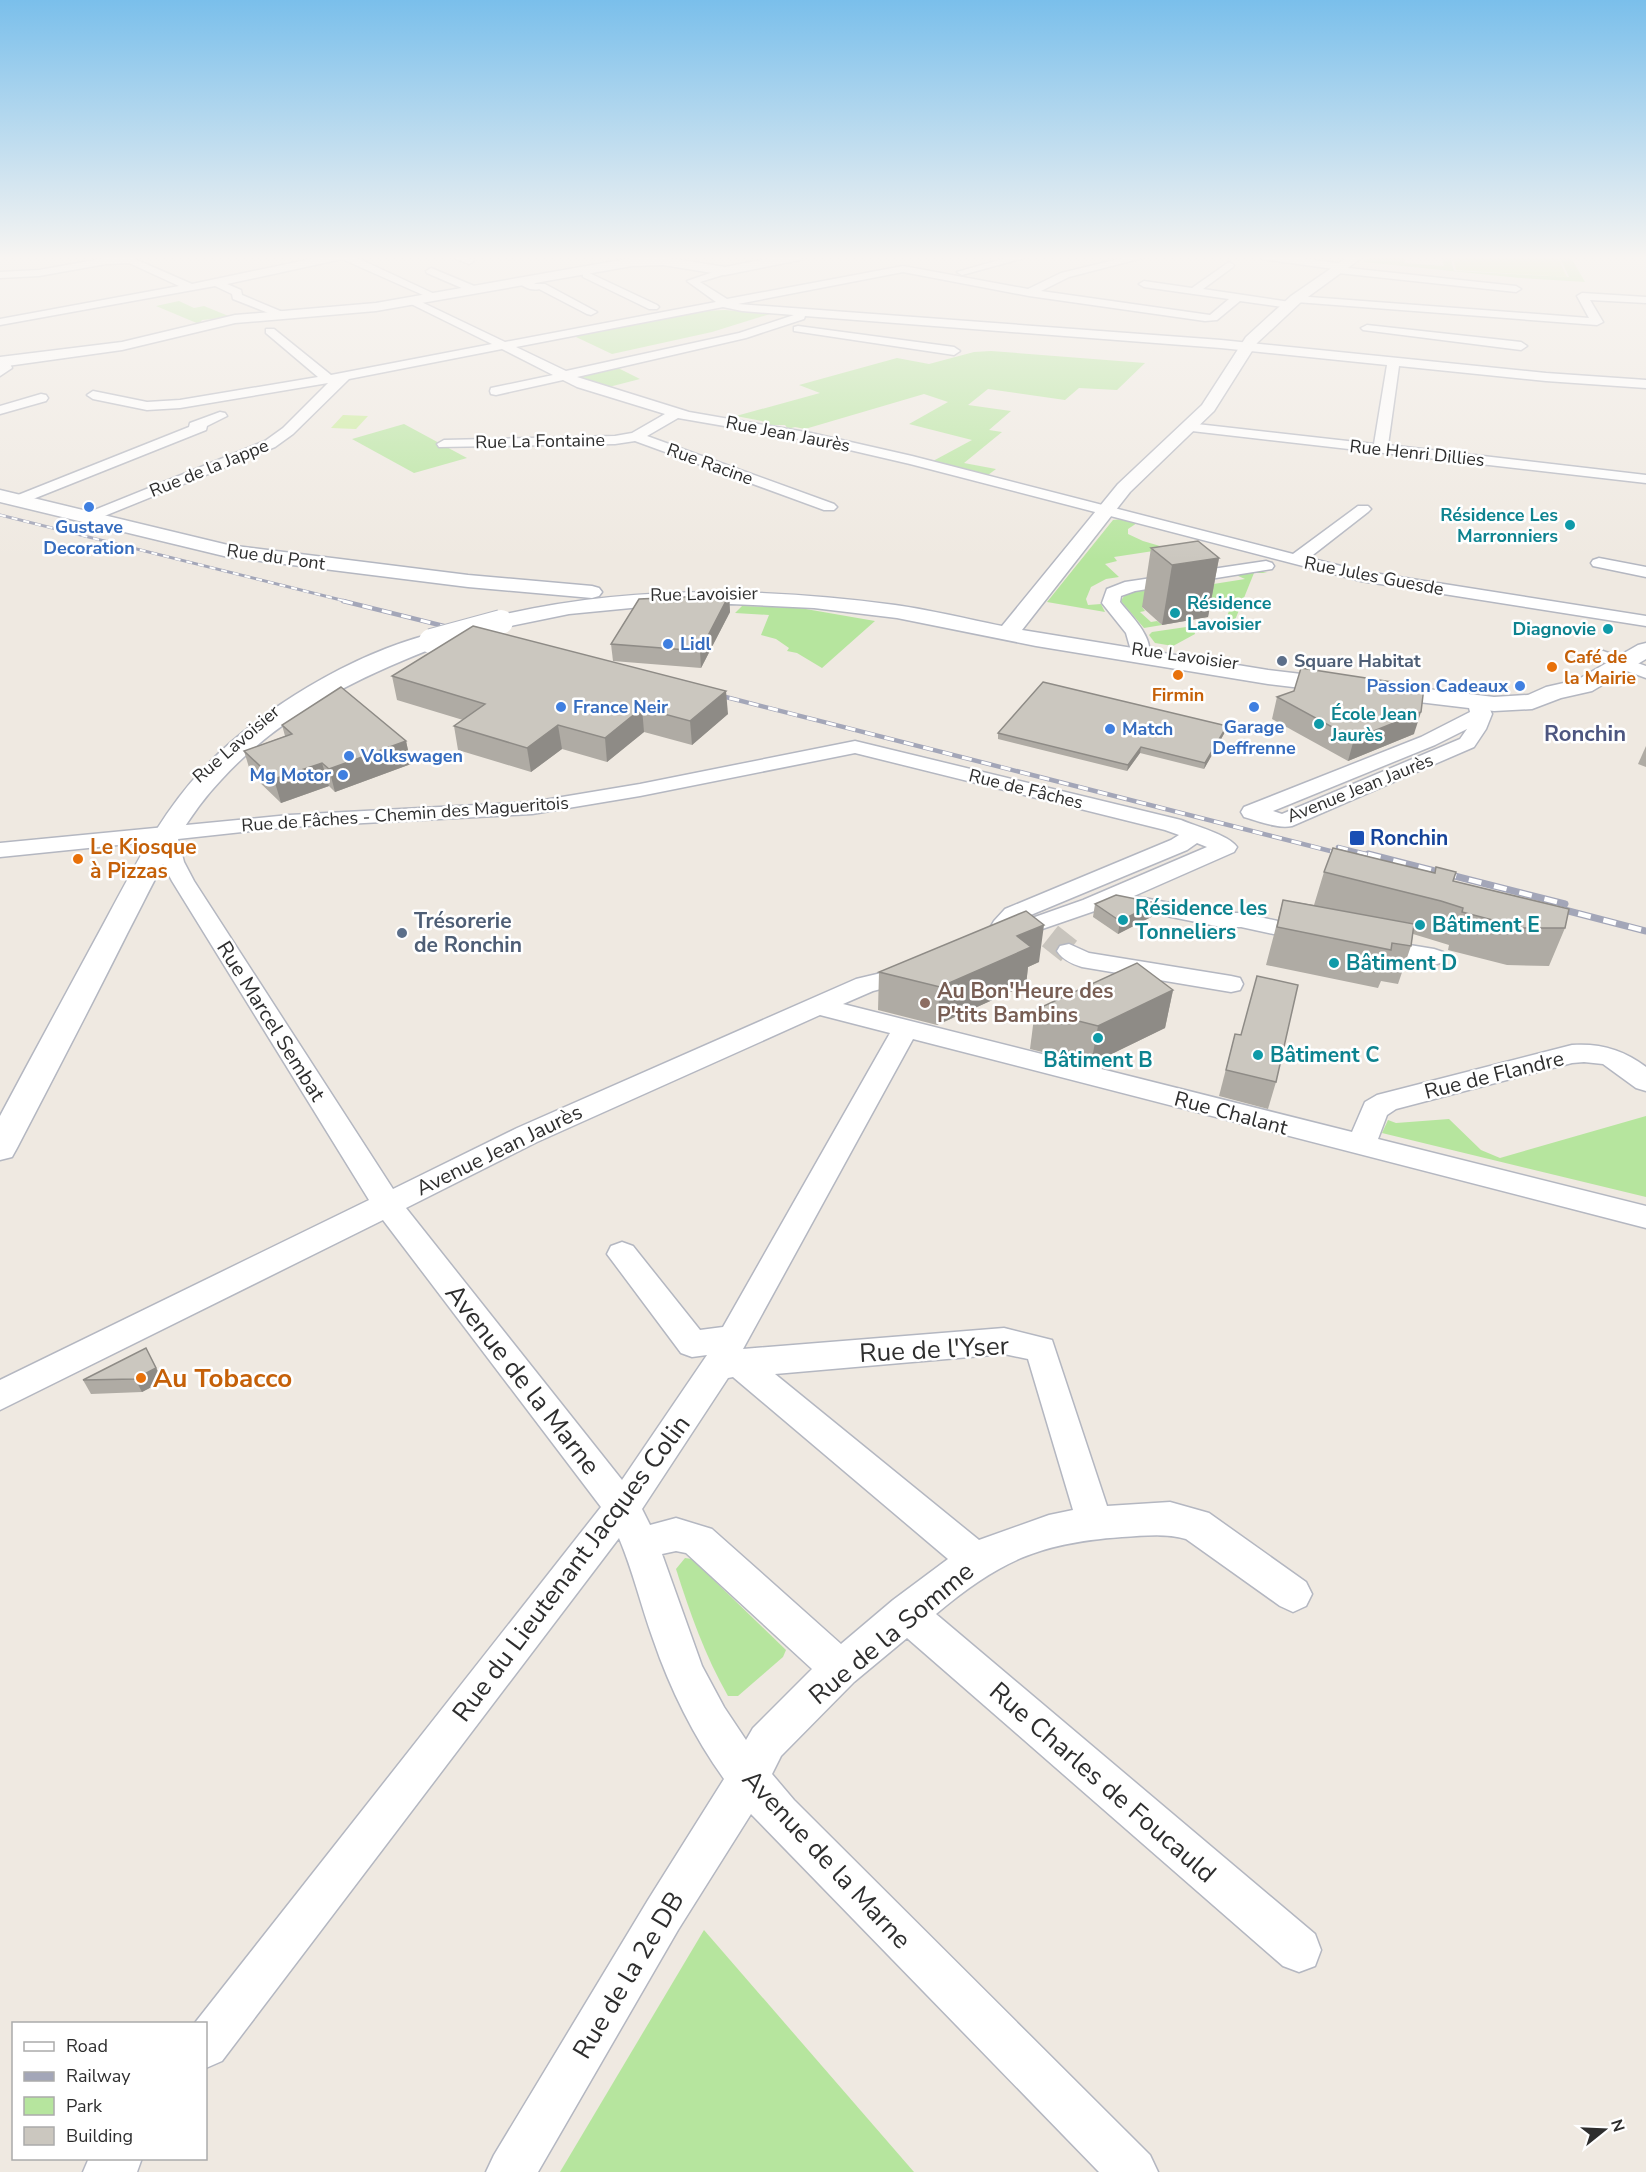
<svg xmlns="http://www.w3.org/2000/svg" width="1646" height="2172" viewBox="0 0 1646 2172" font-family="'Nunito Sans',sans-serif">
<rect width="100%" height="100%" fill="#efe9e1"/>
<!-- green -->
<g fill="#b6e59e">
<polygon points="1372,256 1403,256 1405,263 1444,266 1441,256 1450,256 1454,271 1569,277 1559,256 1570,256 1585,282 1520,278 1363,262"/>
<polygon points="179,301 194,308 204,306 231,317 202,320 199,324 156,306"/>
<polygon points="725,310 770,314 712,332 612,354 576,337 580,334 700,311"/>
<polygon points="991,351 1145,363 1117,390 1079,388 1065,400 988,389 968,405 1011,411 989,430 1002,432 964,463 996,469 988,475 933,461 972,440 909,424 948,402 924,394 805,429 795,427 788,429 785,425 767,425 762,421 736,416 820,393 799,385 897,358 929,364 974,352"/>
<polygon points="616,367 640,379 605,388 579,377"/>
<polygon points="404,424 467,458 414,473 352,439"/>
<polygon points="1122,519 1137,523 1128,529 1128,534 1143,541 1177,551 1160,550 1114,557 1117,561 1105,564 1119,577 1106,579 1091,587 1086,599 1088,605 1101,604 1105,612 1047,602 1113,520"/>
<path d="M1259 571 1267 573H1254L1233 625 1211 622 1226 619 1229 611C1215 591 1164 604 1142 607L1145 611 1140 612 1151 622 1157 621 1162 625 1144 628 1121 601C1128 587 1145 589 1157 593L1245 579 1236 575Z"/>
<polygon points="742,606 800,608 875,621 822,668 797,653 787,651 789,648 776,639 761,635 769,615 735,613"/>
<polygon points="1193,626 1195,634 1173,646 1155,643 1149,635 1152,632"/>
<polygon points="1646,1116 1646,1197 1382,1133 1388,1120 1396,1123 1449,1119 1481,1150 1500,1158"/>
<path d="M685 1558 692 1559 786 1650 783 1657 738 1696H728C705 1656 690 1613 676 1569Z"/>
<polygon points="704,1930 914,2172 560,2172"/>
</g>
<!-- pitch -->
<g fill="#c9ec9a">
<polygon points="1452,256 1557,256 1567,277 1456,270"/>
<polygon points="343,415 368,416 356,429 331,428"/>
</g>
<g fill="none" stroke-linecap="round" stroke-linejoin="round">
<!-- street-tunnel -->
<polyline stroke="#c8c4bd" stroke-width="26" stroke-dasharray="26 13" stroke-linecap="butt" points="1050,936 1069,951"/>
<!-- street casing -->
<g stroke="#b4b7c1" stroke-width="3">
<g id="street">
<polygon points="325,256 353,256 441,297 440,299 432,299 342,259 227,284 241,290 242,295 285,313 287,315 281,318 233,299 232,294 215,286 0,325 0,319 179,286 129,263 106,264 39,276 0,278 0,272 39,270 106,258 130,257 192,284"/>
<polygon points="450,256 465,256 474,261 469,264"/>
<polygon points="1013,256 1031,256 962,275 957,272"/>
<path d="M1131 256H1150L1069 277 1041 291 1210 315 1229 299 1144 287 1139 284 1144 281 1192 288 1229 262 1234 265 1233 267 1203 289 1290 302 1296 305 1290 308 1240 301 1217 320 1205 321 1029 296 903 272 738 304 1221 340 1546 373 1646 380V388L1546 381 1399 366 1388 445 1646 475V483L1183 430 1181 427 1188 423 1374 444 1387 365 1221 348 805 316 804 319 746 338 577 377 689 412 811 433 912 456 1293 554 1358 506H1368L1371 509 1368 512 1309 558 1361 571 1646 616V626L1361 581 910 464 811 441 678 418 647 436 834 504 837 507 834 510H824L635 441 615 444 439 447 437 444 444 440 615 436 632 433 665 414 577 387 563 380 496 395 491 394 490 391 491 388 553 375 502 349 349 379 293 434 275 447 92 521H82L79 518 82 515 265 441 283 428 328 383 180 408 147 410 93 399 87 395 93 391 147 402 180 400 318 377 266 333V329H274L331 375 492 344 409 303V299L413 298 505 342 716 302 687 281 725 268 730 271 729 273 700 282 727 299 903 266 1028 289 1061 273ZM723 307 742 311 794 315 739 333 566 371 516 347Z"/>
<polygon points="1257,256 1287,256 1343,264 1348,268 1516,286 1521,289 1516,292 1338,273 1334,272 1334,269 1262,259"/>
<polygon points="431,268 479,288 480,290 475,293 471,292 427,273 426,271"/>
<polygon points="587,272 657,305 659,307 657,309 649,309 583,277 583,273"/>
<path d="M522 278 536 284H545L597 312 591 315 587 314 539 289C532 291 522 287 517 281Z"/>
<polygon points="1582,293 1646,297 1646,303 1590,300 1603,322 1597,325 1296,302 1290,299 1296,296 1589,318 1577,296"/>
<polygon points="1367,325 1521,342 1527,346 1521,350 1363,330 1361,328"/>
<polygon points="798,326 954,347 960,351 954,355 794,331 794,327"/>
<polygon points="4,358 8,359 12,368 0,376 0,359"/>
<polygon points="41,394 46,395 48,398 46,401 0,414 0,406"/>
<polygon points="220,412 225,413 227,416 207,426 206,430 23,503 18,505 10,500 13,497 189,427 190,423"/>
<polygon points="1599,558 1646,567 1646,577 1593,566 1591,563 1593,560"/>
<path d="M1266 561 1272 563 1274 566 1272 569 1135 591 1121 596 1120 602C1131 616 1159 642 1146 661H1134L1126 633 1102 603 1107 589 1125 582Z"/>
<polygon points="1603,651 1646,666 1646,678 1597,660 1594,656 1597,652"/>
<path d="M1478 697 1485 699 1492 714 1486 729 1474 747 1292 826C1277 829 1259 821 1244 817L1241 812 1244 807 1421 737 1470 712 1468 703 1471 699ZM1467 729 1460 739 1282 814 1273 811 1435 745Z"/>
<path d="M855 741 1181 820C1195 826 1229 835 1237 847L1234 852 1134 896 1221 913H1241L1319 930 1323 935 1319 940 1311 942 1241 927H1221L1112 905 1016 938 998 942 990 940 986 935 994 921 1005 909 1171 840 1179 835 1165 830 855 753 640 796 532 814 289 827 178 839 184 862 194 881 393 1189 517 1128 856 979 915 965 924 968 927 973 924 978 873 991 843 1004 1352 1132 1365 1102 1377 1095 1572 1045C1600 1043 1624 1050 1646 1067V1091L1636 1088 1603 1064 1584 1062 1572 1063 1396 1109 1387 1115 1378 1139 1646 1206V1228L913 1039 743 1349 1004 1328 1052 1340 1107 1506 1170 1502 1209 1513 1306 1582 1312 1594 1306 1606 1293 1612 1280 1606 1186 1539C1165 1533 1144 1536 1122 1537 1039 1543 999 1561 936 1614L1315 1934 1321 1950 1315 1966 1299 1972 1283 1966 907 1638 854 1682 781 1756 772 1774 794 1800 1150 2155 1158 2172H1099L751 1814 678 1930 538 2172H486L494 2155 648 1900 724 1779C694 1737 670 1689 653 1639 641 1606 633 1571 619 1538L222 2061 206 2068V2024H194L601 1507 383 1220 0 1410V1380L369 1200 172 881 162 862 157 841 0 857V843L289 815 532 802 640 784ZM1197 843 1207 847 1083 900 1018 923 1021 919 1187 850ZM820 1015 890 1033 723 1327 700 1330 633 1246 622 1242 611 1246 607 1254 681 1353 692 1357 707 1355 622 1480 406 1208 537 1142ZM1004 1354 1028 1359 1073 1510 1049 1515 979 1540 775 1374ZM733 1377 948 1559 893 1600 841 1644 712 1529 676 1518 650 1525 642 1509 728 1378ZM676 1551 686 1553 812 1669 753 1728 746 1740 724 1707 702 1666 662 1554Z"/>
<polygon points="1373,939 1434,949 1443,952 1446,957 1443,962 1434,965 1364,951 1361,946 1364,941"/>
<path d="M1069 944 1089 953 1231 976 1240 978 1243 984 1240 990 1231 992 1082 967C1072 964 1063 960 1057 951L1060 946Z"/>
<polygon points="89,2158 142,2158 137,2172 83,2172"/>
</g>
</g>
<!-- secondary casing -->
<g stroke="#b4b7c1" stroke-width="3">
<g id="secondary">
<polygon points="780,256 806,256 800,260 725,275 663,265 632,266 376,311 235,323 122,350 0,367 0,357 122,342 235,315 376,303 632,258 663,257 725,267"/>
<path d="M1349 256H1364L1301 302 1257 343 1214 411 1130 492 1022 630 1268 670 1494 697 1528 695 1546 687 1577 680 1638 645 1646 643V659L1592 691 1561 698 1532 709 1494 711 1268 684 1036 646 897 618 814 608 731 604 662 605 569 614 501 628 493 627 490 622 493 617C625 585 762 587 895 605 931 610 967 619 1002 626L1118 484 1202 405 1246 337 1291 296Z"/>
<polygon points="0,490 228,545 468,575 592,586 599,588 602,592 599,596 592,598 468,587 228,557 0,502"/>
<path d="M431 634 439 636 442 641 439 646C358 677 280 715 221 780 179 824 155 881 127 934 91 1006 54 1077 17 1148L12 1157 0 1160V1116C34 1052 69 988 103 925 133 870 160 814 203 769 259 710 352 654 431 634Z"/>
</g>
</g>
<!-- street -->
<use href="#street" fill="#fff" fill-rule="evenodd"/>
<!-- secondary -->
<use href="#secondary" fill="#fff" fill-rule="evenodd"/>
<!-- rail-far2 casing -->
<g stroke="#a3a6b8" stroke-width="3">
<polyline id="rail-far2" points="0,515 349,602"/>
</g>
<!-- rail-far1 casing -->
<g stroke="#a3a6b8" stroke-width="4.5">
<g id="rail-far1">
<polyline points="343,601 480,635"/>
<polyline points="710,693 1346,855"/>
<polyline points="1338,847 1374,856"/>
</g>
</g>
<!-- rail casing -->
<g stroke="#a3a6b8" stroke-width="7">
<g id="rail">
<polyline points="1344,854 1346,855"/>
<polyline points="1368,854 1565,904"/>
<polyline points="1553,907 1646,931"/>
</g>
</g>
<!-- rail-far2 -->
<use href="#rail-far2" stroke="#fff" stroke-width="2" stroke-dasharray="6" stroke-linecap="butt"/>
<!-- rail-far1 -->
<use href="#rail-far1" stroke="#fff" stroke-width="3" stroke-dasharray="10" stroke-linecap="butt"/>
<!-- rail -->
<use href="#rail" stroke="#fff" stroke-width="4.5" stroke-dasharray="13" stroke-linecap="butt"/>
<!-- secondary-bridge casing -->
<g stroke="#b4b7c1" stroke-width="26" stroke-linecap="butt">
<polyline id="secondary-bridge" points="431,641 501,622"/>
</g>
<!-- secondary-bridge -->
<use href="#secondary-bridge" stroke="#fff" stroke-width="24"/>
</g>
<!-- wall -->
<g fill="#afaba4">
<polygon points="1151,548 1219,558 1208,617 1162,625 1142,607"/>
<polygon points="729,595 730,612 701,668 613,661 611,644"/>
<polygon points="392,676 728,714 692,745 644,732 607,762 562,749 531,772 458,750 454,726 463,720 397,700"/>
<polygon points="1277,697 1414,734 1348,761 1272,719"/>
<polygon points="282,725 406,741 411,764 335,792 329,786 281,803 251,774 244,751 285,736"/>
<polygon points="1227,726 1225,732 1204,769 1140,753 1127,771 998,739 998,733"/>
<polygon points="1646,746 1646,767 1638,764"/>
<polygon points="1324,872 1453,881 1565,928 1549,966 1507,965 1448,950 1449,945 1413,934 1411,946 1398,984 1381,981 1378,988 1266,965 1283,900 1314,905"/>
<polygon points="1095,904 1153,916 1118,934 1093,917"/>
<polygon points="1039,962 1028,967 1026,985 937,1025 878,1010 879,972"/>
<polygon points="1173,990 1165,1028 1091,1064 1030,1049 1035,1010"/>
<polygon points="1235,1034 1276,1082 1268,1109 1219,1096"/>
<polygon points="146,1348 163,1381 142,1392 91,1394 83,1380"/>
</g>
<!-- shaded-wall -->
<g fill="#8e8b86">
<polygon points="1219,558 1208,617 1162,625 1172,565"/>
<polygon points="729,595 730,612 701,668 700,651"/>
<polygon points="726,691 728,714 692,745 690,721"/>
<polygon points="642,708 644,732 607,762 605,738"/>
<polygon points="1421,712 1414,734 1348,761 1354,739"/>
<polygon points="558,725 562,749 531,772 527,748"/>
<polygon points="1227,726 1225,732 1204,769 1205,763"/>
<polygon points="406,741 411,764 335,792 329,769"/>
<polygon points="1141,747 1140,753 1127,771 1128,765"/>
<polygon points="322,763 329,786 281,803 274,779"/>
<polygon points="1156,903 1153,916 1118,934 1120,921"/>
<polygon points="1044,925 1039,962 1028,967 1026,985 937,1025 940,987 1017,936"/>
<polygon points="1173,990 1165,1028 1091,1064 1098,1026"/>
<polygon points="156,1368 163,1381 142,1392 135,1379"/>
</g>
<!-- building -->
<g fill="#cbc7bf" stroke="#8e8b86" stroke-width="1.5">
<polygon points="1198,541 1219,558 1172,565 1151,548"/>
<polygon points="729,595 700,651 611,644 639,599"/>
<polygon points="473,626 726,691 690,721 642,708 605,738 558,725 527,748 454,726 485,704 392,676"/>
<polygon points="1301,668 1424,687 1421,712 1354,739 1277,697 1294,691"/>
<polygon points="1043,682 1227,726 1205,763 1141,747 1128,765 998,733"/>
<polygon points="341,687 406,741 329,769 322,763 274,779 244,751 292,734 282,725"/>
<polygon points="1333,848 1435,873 1436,867 1456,872 1453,881 1569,909 1565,928 1523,928 1462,912 1463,908 1441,901 1324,872"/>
<polygon points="1116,895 1156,903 1120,921 1095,904"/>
<polygon points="1283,900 1414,924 1411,946 1392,943 1391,950 1277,927"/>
<polygon points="1026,911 1044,925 1017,936 1031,947 940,987 879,972"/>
<polygon points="1137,963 1173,990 1098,1026 1035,1010"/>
<polygon points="1257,976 1298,985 1276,1082 1226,1070 1235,1034 1241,1035"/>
<polygon points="146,1348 156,1368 135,1379 83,1380"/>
</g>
<!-- sky -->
<linearGradient id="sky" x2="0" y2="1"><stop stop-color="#7abfeb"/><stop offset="0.46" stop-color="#f8f5f2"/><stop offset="1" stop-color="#f8f5f2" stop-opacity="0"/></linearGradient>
<rect width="1646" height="560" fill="url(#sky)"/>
<!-- markers -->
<g fill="#3f7fe0" stroke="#fff" stroke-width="2">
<circle cx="89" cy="507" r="6"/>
<circle cx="668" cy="644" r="6"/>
<circle cx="1520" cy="686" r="6"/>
<circle cx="561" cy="707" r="6"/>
<circle cx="1254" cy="707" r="6"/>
<circle cx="1110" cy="729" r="6"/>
<circle cx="349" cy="756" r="6"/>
<circle cx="343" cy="775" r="6"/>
</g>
<g fill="#0f9aa8" stroke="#fff" stroke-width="2">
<circle cx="1570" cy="525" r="6"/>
<circle cx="1175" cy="613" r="6"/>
<circle cx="1608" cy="629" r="6"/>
<circle cx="1319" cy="724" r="6"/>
<circle cx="1123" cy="920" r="6"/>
<circle cx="1420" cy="925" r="6"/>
<circle cx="1334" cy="963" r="6"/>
<circle cx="1098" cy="1038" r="6"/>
<circle cx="1258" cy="1055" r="6"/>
</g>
<g fill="#5c6f8a" stroke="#fff" stroke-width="2">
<circle cx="1282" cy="661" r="6"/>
<circle cx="402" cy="933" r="6"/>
</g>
<g fill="#e8710a" stroke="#fff" stroke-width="2">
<circle cx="1552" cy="667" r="6"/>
<circle cx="1178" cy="675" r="6"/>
<circle cx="78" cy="859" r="6"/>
<circle cx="141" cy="1378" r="6"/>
</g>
<rect fill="#1a4fb4" stroke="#fff" stroke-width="2" x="1349" y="830" width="16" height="16" rx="3"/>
<circle fill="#8d6e63" stroke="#fff" stroke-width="2" cx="925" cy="1003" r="6"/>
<g text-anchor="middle" stroke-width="5" stroke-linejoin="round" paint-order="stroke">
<!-- far-street labels -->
<g font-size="18" fill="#2e2e2e" stroke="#fff">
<text transform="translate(788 434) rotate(11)" y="6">Rue Jean Jaurès</text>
<text transform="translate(540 441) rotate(-1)" y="6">Rue La Fontaine</text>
<text transform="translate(1417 453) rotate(6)" y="6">Rue Henri Dillies</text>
<text transform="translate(710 464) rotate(20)" y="6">Rue Racine</text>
<text transform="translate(209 468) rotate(-22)" y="6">Rue de la Jappe</text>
<text transform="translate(276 557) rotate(8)" y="6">Rue du Pont</text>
<text transform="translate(1374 576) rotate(11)" y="6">Rue Jules Guesde</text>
<text transform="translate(704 594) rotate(-1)" y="6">Rue Lavoisier</text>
<text transform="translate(1185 656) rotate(8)" y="6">Rue Lavoisier</text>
<text transform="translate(236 744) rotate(-41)" y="6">Rue Lavoisier</text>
<text transform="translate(1360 788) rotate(-22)" y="6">Avenue Jean Jaurès</text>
<text transform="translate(1026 789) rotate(14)" y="6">Rue de Fâches</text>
<text transform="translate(405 814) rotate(-4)" y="6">Rue de Fâches - Chemin des Magueritois</text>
</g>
<!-- far-culture labels -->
<g font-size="18" font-weight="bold" fill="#0d838f" stroke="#fff" text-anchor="end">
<text x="1558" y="521">Résidence Les<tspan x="1558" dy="21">Marronniers</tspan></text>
<text x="1187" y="609" text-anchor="start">Résidence<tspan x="1187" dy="21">Lavoisier</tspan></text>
<text x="1596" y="635">Diagnovie</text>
<text x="1331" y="720" text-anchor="start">École Jean<tspan x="1331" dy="21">Jaurès</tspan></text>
</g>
<!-- far-shop labels -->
<g font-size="18" font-weight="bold" fill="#366cbe" stroke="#fff" text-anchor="start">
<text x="89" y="533" text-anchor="middle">Gustave<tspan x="89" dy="21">Decoration</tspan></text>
<text x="680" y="650">Lidl</text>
<text x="1508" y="692" text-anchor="end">Passion Cadeaux</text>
<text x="573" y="713">France Neir</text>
<text x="1254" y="733" text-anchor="middle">Garage<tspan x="1254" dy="21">Deffrenne</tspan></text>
<text x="1122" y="735">Match</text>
<text x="361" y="762">Volkswagen</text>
<text x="331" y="781" text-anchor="end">Mg Motor</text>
</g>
<!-- far-food labels -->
<g font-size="18" font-weight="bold" fill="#c56008" stroke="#fff" text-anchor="start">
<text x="1564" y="663">Café de<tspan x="1564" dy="21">la Mairie</tspan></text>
<text x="1178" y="701" text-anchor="middle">Firmin</text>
</g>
<!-- far-service labels -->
<g font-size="18" font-weight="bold" fill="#4e5e75" stroke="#fff" text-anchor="start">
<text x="1294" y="667">Square Habitat</text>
</g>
<!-- transit labels -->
<g font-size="21" font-weight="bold" fill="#164399" stroke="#fff" text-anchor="start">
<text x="1370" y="845">Ronchin</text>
</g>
<!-- food labels -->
<g font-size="21" font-weight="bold" fill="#c56008" stroke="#fff" text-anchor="start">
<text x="90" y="854">Le Kiosque<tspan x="90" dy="24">à Pizzas</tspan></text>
</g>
<!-- culture labels -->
<g font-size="21" font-weight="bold" fill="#0d838f" stroke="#fff" text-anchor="start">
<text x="1135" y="915">Résidence les<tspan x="1135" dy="24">Tonneliers</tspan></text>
<text x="1432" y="932">Bâtiment E</text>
<text x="1346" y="970">Bâtiment D</text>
<text x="1270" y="1062">Bâtiment C</text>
<text x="1098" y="1067" text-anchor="middle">Bâtiment B</text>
</g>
<!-- service labels -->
<g font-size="21" font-weight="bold" fill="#4e5e75" stroke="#fff" text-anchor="start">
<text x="414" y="928">Trésorerie<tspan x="414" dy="24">de Ronchin</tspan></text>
</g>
<!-- education labels -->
<g font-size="21" font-weight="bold" fill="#785e54" stroke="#fff" text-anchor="start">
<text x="937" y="998">Au Bon'Heure des<tspan x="937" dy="24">P'tits Bambins</tspan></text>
</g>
<!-- street labels -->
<g font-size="21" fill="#2e2e2e" stroke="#fff">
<text transform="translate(271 1021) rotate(58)" y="7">Rue Marcel Sembat</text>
<text transform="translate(1494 1075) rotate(-14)" y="7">Rue de Flandre</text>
<text transform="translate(1231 1113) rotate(15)" y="7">Rue Chalant</text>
<text transform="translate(499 1150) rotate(-26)" y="7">Avenue Jean Jaurès</text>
</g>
<!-- far-district labels -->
<g font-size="22" font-weight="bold" fill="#4d5680" stroke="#fff">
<text x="1585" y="741">Ronchin</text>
</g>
<!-- near-street labels -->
<g font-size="26" fill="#2e2e2e" stroke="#fff">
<text transform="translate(934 1349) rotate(-3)" y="9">Rue de l'Yser</text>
<text transform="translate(523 1379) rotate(52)" y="9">Avenue de la Marne</text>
<text transform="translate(571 1568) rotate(-53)" y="9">Rue du Lieutenant Jacques Colin</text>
<text transform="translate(891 1633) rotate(-40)" y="9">Rue de la Somme</text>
<text transform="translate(1103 1782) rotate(41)" y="9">Rue Charles de Foucauld</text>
<text transform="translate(827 1859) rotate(47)" y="9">Avenue de la Marne</text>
<text transform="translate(628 1975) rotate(-59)" y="9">Rue de la 2e DB</text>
</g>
<!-- near-food labels -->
<g font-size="26" font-weight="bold" fill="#c56008" stroke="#fff" text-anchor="start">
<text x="153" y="1387">Au Tobacco</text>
</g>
</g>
<!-- legend -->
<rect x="12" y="2022" width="195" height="138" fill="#ffffff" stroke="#ababab" stroke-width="1.5"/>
<rect x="24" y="2042" width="30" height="9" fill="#ffffff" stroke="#ababab" stroke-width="1.5"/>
<text x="66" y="2052" font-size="18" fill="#2e2e2e">Road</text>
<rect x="24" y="2072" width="30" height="9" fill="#a3a6b8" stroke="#ababab" stroke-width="1.5"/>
<text x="66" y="2082" font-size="18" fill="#2e2e2e">Railway</text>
<rect x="24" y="2097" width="30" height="18" fill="#b6e59e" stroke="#ababab" stroke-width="1.5"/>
<text x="66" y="2112" font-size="18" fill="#2e2e2e">Park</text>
<rect x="24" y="2127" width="30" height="18" fill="#cbc7bf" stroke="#ababab" stroke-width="1.5"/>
<text x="66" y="2142" font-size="18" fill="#2e2e2e">Building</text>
<!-- north arrow -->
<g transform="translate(1604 2130) rotate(72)" stroke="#ffffff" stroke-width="4.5" paint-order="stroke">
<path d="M0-4.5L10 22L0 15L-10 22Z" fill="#2e2e2e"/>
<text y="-9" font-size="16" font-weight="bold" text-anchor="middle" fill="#2e2e2e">N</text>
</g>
</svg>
